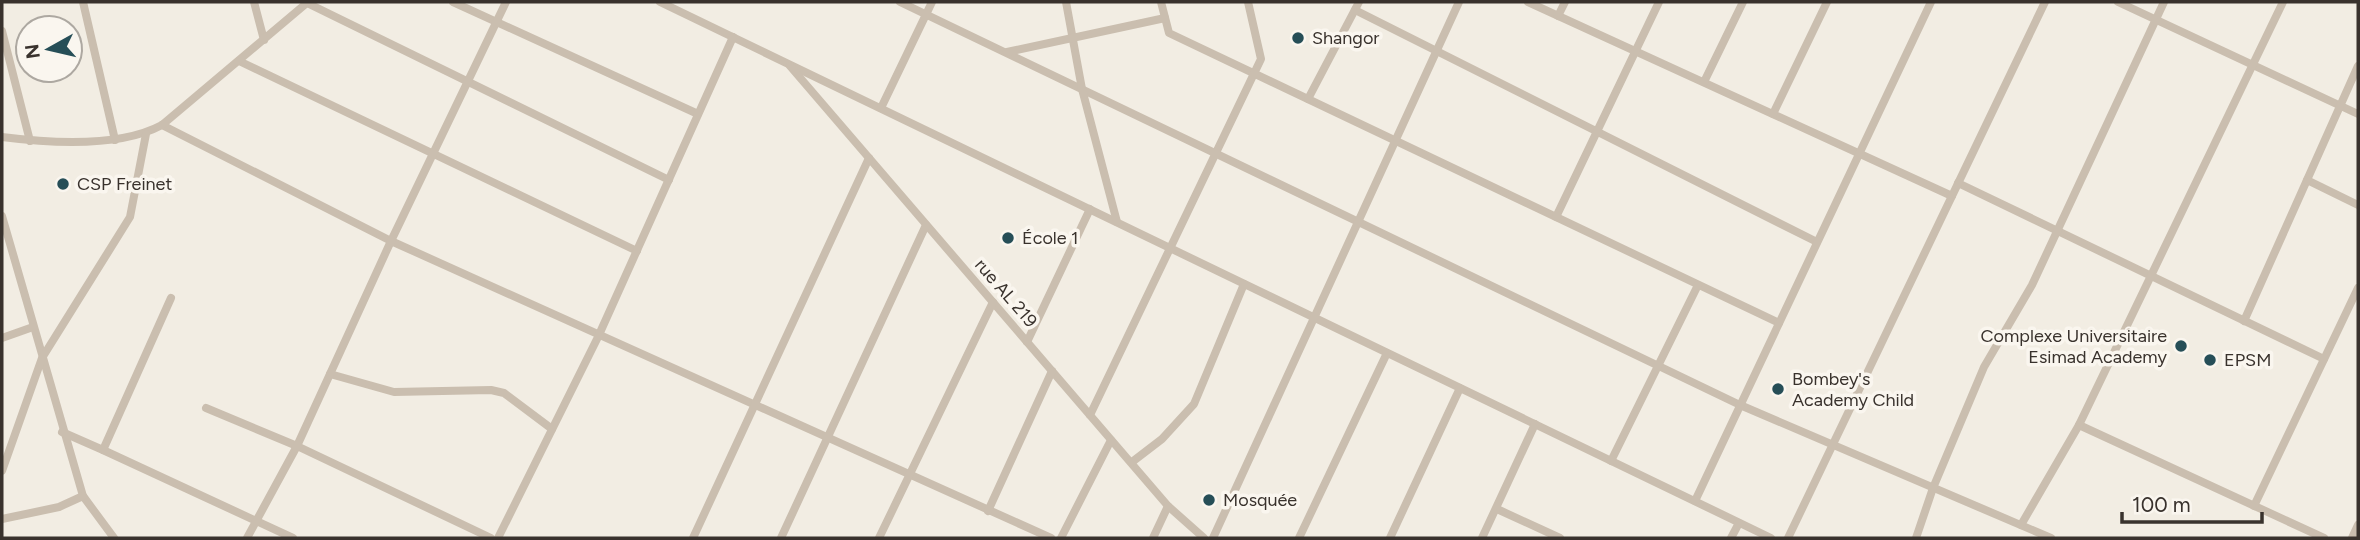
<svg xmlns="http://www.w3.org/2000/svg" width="2360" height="540" viewBox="0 0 2360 540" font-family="Figtree,sans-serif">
<rect width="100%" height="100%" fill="#f2ede3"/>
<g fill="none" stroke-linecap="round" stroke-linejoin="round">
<!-- street -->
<g stroke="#cabeaf" stroke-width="8">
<polyline points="83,2 115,140"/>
<polyline points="254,2 264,40"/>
<polyline points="453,2 698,114"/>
<polyline points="660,2 1771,538"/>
<polyline points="900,2 1740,405 2051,538"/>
<polyline points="1066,2 1082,89 1117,222"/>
<polyline points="1161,2 1169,33 1779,323"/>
<polyline points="1528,2 1952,196"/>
<polyline points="2118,2 2358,114"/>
<polyline points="307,3 669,180"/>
<polyline points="1355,10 1817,242"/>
<polyline points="1558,16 1565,2"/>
<polyline points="2,31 30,141"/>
<polyline points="1007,52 1165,18"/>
<polyline points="239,61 637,251"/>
<polyline points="790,66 1168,506 1204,538"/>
<polyline points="1704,82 1743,2"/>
<polyline points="1308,99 1359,2"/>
<polyline points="881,108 932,2"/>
<polyline points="1773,114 1827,2"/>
<polyline points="162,125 391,241 1051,538"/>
<path d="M2 137C49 143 119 148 162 125L308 2"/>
<polyline points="2307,180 2358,205"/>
<polyline points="1958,183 2324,359"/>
<polyline points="2,216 83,496 114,538"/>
<polyline points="1556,217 1659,2"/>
<polyline points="2244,321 2358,66"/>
<polyline points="2,338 33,327"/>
<polyline points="1027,342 1090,209"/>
<polyline points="330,374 394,392 491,390 504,393 552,429"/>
<polyline points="206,408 297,446 491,538"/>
<polyline points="1090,415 1261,59 1248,2"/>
<polyline points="2079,425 2324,538"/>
<polyline points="62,432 103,450 171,298"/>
<polyline points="103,450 293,538"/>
<polyline points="1611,461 1698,285"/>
<polyline points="1132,462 1162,439 1194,404 1244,284"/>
<polyline points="2,471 42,358 130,217 146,134"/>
<polyline points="1695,501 1931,2"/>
<polyline points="2254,506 2358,288"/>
<polyline points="1497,509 1560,538"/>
<polyline points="988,511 1052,371"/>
<polyline points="2,519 59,507 83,496"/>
<polyline points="2021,525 2079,425 2283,2"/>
<polyline points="247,538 297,446 391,241 506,2"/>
<polyline points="498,538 598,337 733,37"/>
<polyline points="693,538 869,158"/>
<polyline points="781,538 926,225"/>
<polyline points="879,538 993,302"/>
<polyline points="1061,538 1111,440"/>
<polyline points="1153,538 1168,506"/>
<polyline points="1213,538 1459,2"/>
<polyline points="1299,538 1387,353"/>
<polyline points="1390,538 1460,388"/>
<polyline points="1482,538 1535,424"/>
<polyline points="1731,538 1739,523"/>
<polyline points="1788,538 2045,2"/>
<polyline points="1916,538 1933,488 1984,367 2032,285 2164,2"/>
<polyline points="2352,538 2358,525"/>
</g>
</g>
<!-- markers -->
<g fill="#264e57" stroke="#faf6ef" stroke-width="2.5">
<circle cx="1298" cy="38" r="7"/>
<circle cx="63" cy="184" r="7"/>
<circle cx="1008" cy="238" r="7"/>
<circle cx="2181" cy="346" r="7"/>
<circle cx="2210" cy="360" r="7"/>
<circle cx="1778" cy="389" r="7"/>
<circle cx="1209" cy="500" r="7"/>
</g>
<g text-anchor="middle" stroke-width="7" stroke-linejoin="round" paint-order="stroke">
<!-- poi labels -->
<g font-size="18" fill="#39322d" stroke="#faf6ef" text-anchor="start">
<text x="1312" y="44">Shangor</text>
<text x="77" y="190">CSP Freinet</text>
<text x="1022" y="244">École 1</text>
<text x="2167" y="342" text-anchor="end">Complexe Universitaire<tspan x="2167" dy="21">Esimad Academy</tspan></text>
<text x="2224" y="366">EPSM</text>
<text x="1792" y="385">Bombey's<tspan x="1792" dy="21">Academy Child</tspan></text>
<text x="1223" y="506">Mosquée</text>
</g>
<!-- street labels -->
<g font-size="18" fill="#39322d" stroke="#faf6ef">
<text transform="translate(1006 293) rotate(49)" y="6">rue AL 219</text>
</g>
</g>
<!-- border -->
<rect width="2360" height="540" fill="none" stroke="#39322d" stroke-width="7"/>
<!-- north arrow -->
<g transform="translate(49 49) rotate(262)"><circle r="33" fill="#faf6ef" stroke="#ada8a1" stroke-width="2"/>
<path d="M0-5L12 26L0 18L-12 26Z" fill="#264e57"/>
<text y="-10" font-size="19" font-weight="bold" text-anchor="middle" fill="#39322d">N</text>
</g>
<!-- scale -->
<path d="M2122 512v10h140v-10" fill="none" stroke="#39322d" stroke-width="3.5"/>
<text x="2132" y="512" font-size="21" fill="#39322d" stroke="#faf6ef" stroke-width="5" paint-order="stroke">100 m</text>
</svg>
